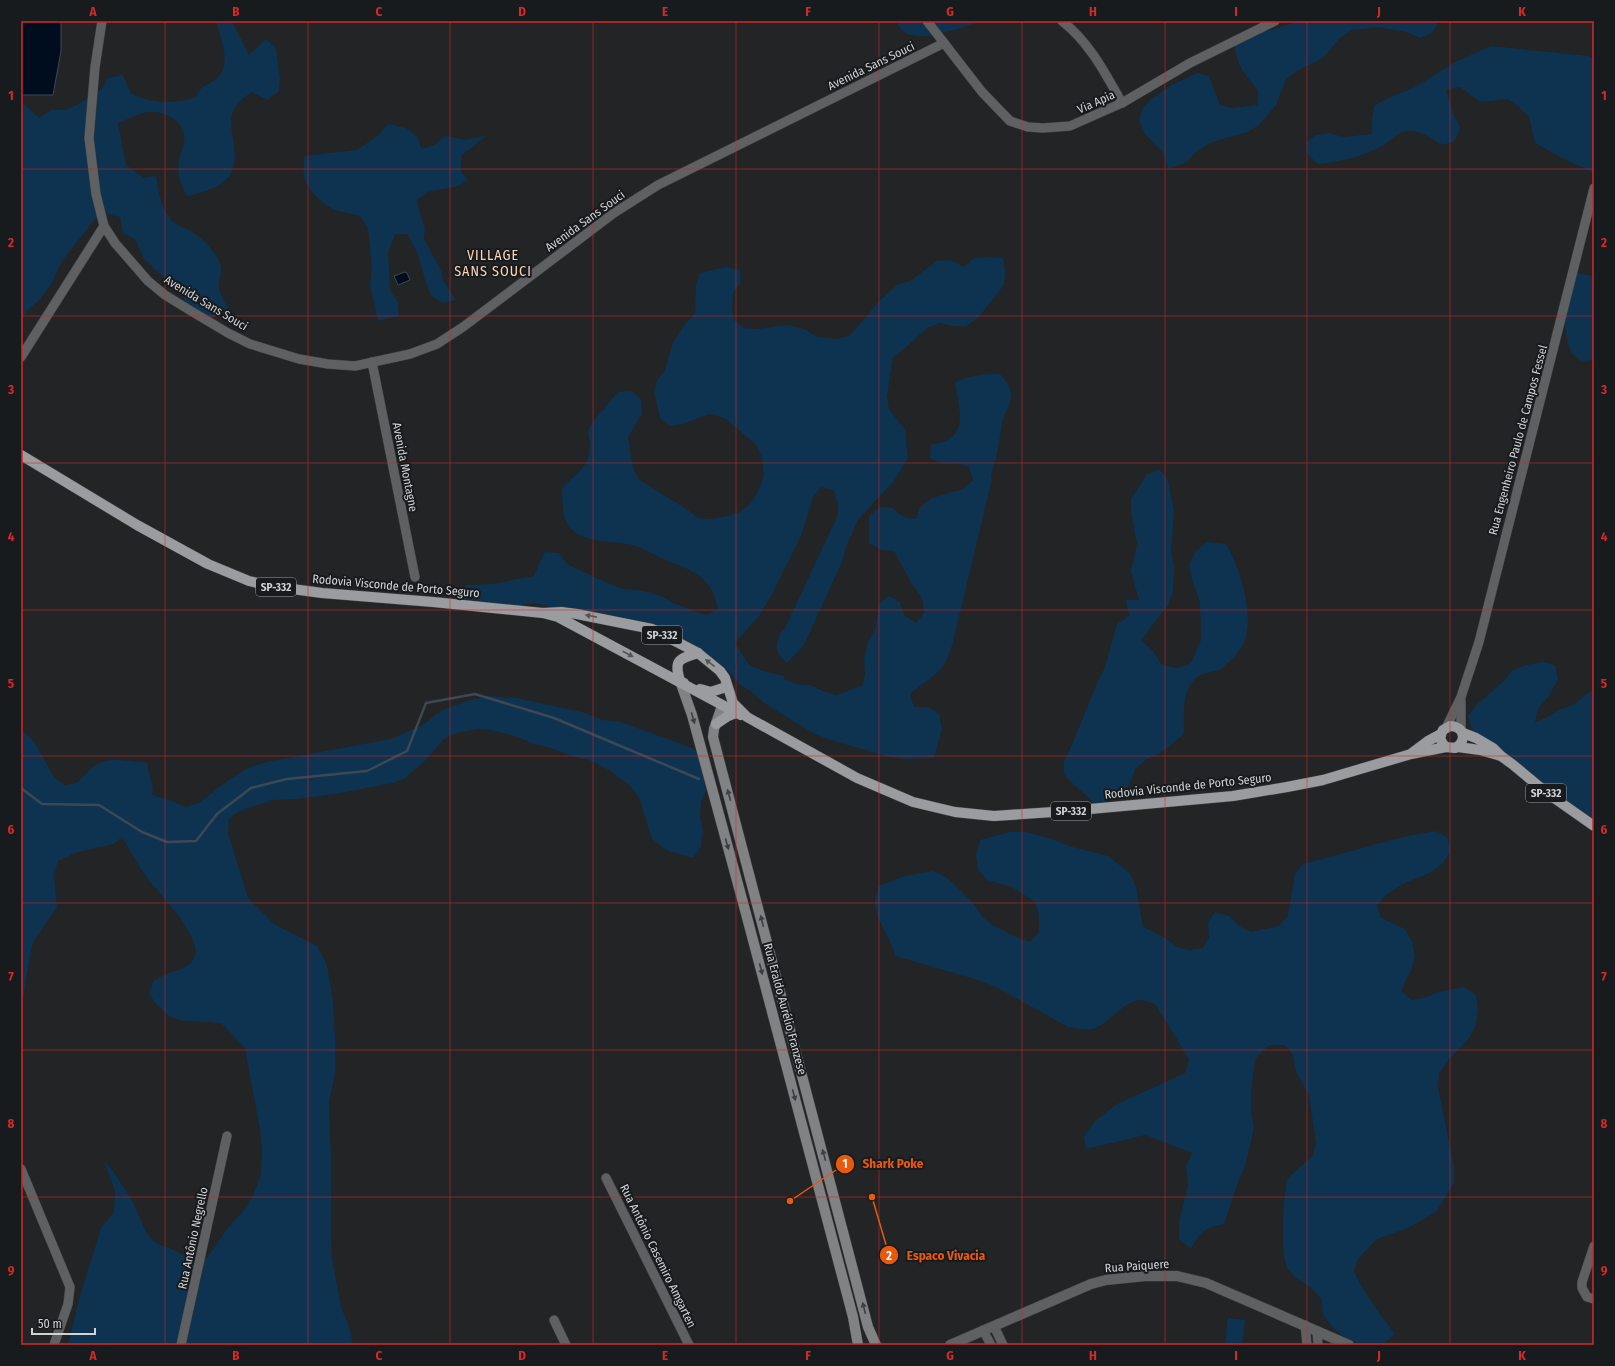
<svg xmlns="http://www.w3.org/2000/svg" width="1615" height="1366" viewBox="0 0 1615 1366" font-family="'Fira Sans Condensed',sans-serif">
<rect width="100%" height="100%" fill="#222426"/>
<!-- green -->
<g fill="#0d3350">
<path d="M216 21H232L249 55 266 39 276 48 280 78 279 91 268 100 252 92C243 98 237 102 233 112 229 120 232 131 233 140 235 149 236 162 232 171 225 187 202 193 187 196 179 182 176 171 180 155 181 151 183 147 184 143 187 122 165 110 147 112 138 113 127 120 118 123L126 165 144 178 156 176C159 190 160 205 169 217 174 225 184 227 192 232 202 238 214 250 219 261 224 272 218 279 219 288 220 295 224 301 228 307L225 311 211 319 187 308 183 295 176 283 163 277 144 259 135 239 123 233 120 217 107 214 94 220 62 261 51 284 41 298 25 313 21 328V105H25L39 118 51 110H65L79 104 102 89 108 78 123 75 131 94C152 103 174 105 196 97 203 83 202 89 213 81 234 68 221 39 216 21Z"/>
<path d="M896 21H983C965 26 919 45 903 31 900 29 898 24 896 21Z"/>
<polygon points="1298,21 1439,22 1432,33 1420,38 1407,32 1379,27 1352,30 1341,37 1323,58 1297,71 1286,79 1276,105 1259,125 1248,132 1222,139 1208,144 1197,151 1187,162 1168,169 1164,154 1145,134 1139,121 1142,109 1151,99 1172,85 1197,73 1209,76 1220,105 1232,108 1258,105 1258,91 1242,70 1237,58 1234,45 1243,35 1271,30"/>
<path d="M1491 46 1588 56 1594 59V166L1592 172 1560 157 1535 143 1529 117 1519 107 1507 99 1480 102 1470 94 1459 87 1446 90 1454 115 1460 128 1455 141 1442 145C1432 138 1418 129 1405 131 1398 133 1390 141 1384 145 1364 156 1341 162 1318 164L1308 155 1306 142 1317 135 1330 133 1343 137 1372 134V120L1374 106 1386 99 1417 86 1453 63Z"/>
<path d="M388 124 406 128 417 136 422 149 434 145 445 136 467 140 487 135 461 156V171L468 181 455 187 427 192 417 200 420 213 425 228 424 239 442 272 443 280 456 300 442 303 431 295 425 280 418 254 407 234H395L388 252 390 290 398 302 399 316 378 321 370 285 372 270 368 228 360 216C339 211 329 211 314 194 302 180 303 174 304 156L357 150 380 134Z"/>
<path d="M987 257 1003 258 1005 271 1004 285 978 318 966 326H952L940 323 927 328 905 348 893 357 887 396 889 409 905 430 908 458 894 481 858 520 846 547 842 562 804 645 787 663C774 652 774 645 782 631L784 630 837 517 838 504 834 491 821 487 813 497 801 536 770 598 759 616 735 643 749 665 763 671 784 676V679L796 684 810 685 823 691 837 695 863 685 865 673 864 658 868 642 875 630 879 604 889 596 900 602 904 615 916 623 924 613 922 598 913 586 894 551 881 550 869 543V516L880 507 893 508 903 517 916 519 920 507 932 498 963 489 973 480 969 467 957 463 943 464 930 458 931 444C936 443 942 443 946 441 969 430 957 401 955 382 971 375 983 374 1000 374 1006 381 1012 388 1011 398 1010 408 1003 415 1002 424 999 442 997 458 991 475L992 479 953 642C944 674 934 674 910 694L914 707H928L939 714 942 729 934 758 905 759 889 757 827 739 813 733 764 703 752 692 740 685 731 673 719 664 700 652 677 642 536 603 514 606 462 598 466 585 493 584 534 576 539 564 545 552 559 553 567 564 605 582 623 589 638 590 651 593 663 597 675 604 706 615 718 609C712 574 689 570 661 558 649 552 639 546 627 544 609 541 586 543 571 529 561 519 563 501 562 488 584 466 594 464 588 431L594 420 618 392 631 391 641 399 642 414 628 437 633 467 639 480 688 510 698 518 712 519 727 516 740 512 750 504 758 492 764 476 762 457 756 445 725 418 709 414 683 424 670 426 660 418 654 392 657 380 665 370 672 345 683 327 695 313 696 286 700 273 726 267 740 270 741 283 733 293 732 307 734 320 744 328 758 329 789 325 804 329 817 337 836 339 849 336 867 316 877 303 897 285 910 281 937 261 951 260 964 267 974 258Z"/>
<path d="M1577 273 1592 276 1594 289V360L1581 361C1578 358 1574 356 1572 353 1563 340 1564 298 1565 282Z"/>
<path d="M1159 469 1168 480 1174 512 1171 551 1174 566 1173 591 1168 605 1141 640 1153 651 1162 665 1178 668 1191 663 1201 640 1200 602 1192 580 1189 565 1196 551 1207 542 1226 544C1240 567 1258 622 1241 648 1237 655 1229 662 1222 668 1215 673 1203 671 1195 679 1181 692 1184 717 1184 734L1159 754 1147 759 1136 768 1127 790 1116 797 1104 802 1094 804C1085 793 1073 785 1064 774V761L1071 747 1098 681 1105 667 1117 624 1129 616 1126 600H1139L1131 571 1137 544 1131 512V499L1147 474Z"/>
<polygon points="1542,662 1555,665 1558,680 1548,697 1538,709 1535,722 1547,717 1559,710 1573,705 1594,689 1594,833 1543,794 1529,787 1485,741 1473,731 1468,716 1476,705 1503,682 1513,670 1527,665"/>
<path d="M489 696 516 698 582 712 603 720 621 722 692 748 707 759V788L701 801 700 816 703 829 701 847 693 858 666 850 652 839 639 797 629 785 609 770 589 760 571 756 551 748 531 743 518 737 491 730 478 729 456 733 444 739 426 760 405 778 393 783 335 794 297 799 273 800 240 811 229 818 228 833 248 898 274 924 317 946 327 965 333 1001 335 1040V1074L329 1102 331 1159V1231L332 1259 341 1307 350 1329 353 1345H68L80 1296 101 1228 114 1212 115 1191 104 1161 113 1171 132 1200 146 1232 156 1243 169 1248 193 1260 207 1258 227 1229 247 1207 253 1195 261 1174 262 1151 260 1130 245 1048 222 1024 210 1022 183 1021 170 1017 156 1004 149 994 153 981C158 979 162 975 167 974 176 970 186 970 193 960 207 939 157 893 146 876 137 864 130 850 122 837L114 844 78 852 58 861 54 876 57 907 33 942 26 978 21 1018V728L35 743 54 777 64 785 77 783C102 753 112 760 147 763L153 789 152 795 170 800 186 807 199 803 227 781 246 769 266 762 391 739 423 725 436 714 450 707 471 700Z"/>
<path d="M1436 831 1448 838 1450 852 1442 864 1430 873 1405 883 1387 894 1377 905 1381 918 1405 929 1412 942 1415 956 1412 968 1401 991 1411 1000 1424 998 1438 992 1464 987 1476 995 1478 1009 1476 1024 1470 1037 1447 1062 1439 1073 1438 1087 1454 1167V1183L1437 1211 1408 1228 1377 1239 1357 1260 1354 1272 1360 1284 1377 1310 1395 1334C1392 1337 1388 1340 1385 1342 1363 1354 1335 1334 1324 1316 1321 1311 1322 1303 1321 1298 1317 1294 1312 1289 1307 1285 1300 1280 1293 1277 1288 1269 1279 1253 1284 1198 1287 1179L1313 1155 1316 1143 1309 1095 1296 1072 1293 1055 1285 1045H1269L1255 1059 1251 1092V1111L1254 1127 1250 1146 1245 1166 1239 1179 1224 1224C1205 1227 1200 1232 1191 1249L1179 1239V1222L1188 1185 1186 1166 1192 1153 1145 1135 1086 1149 1084 1136 1096 1120 1117 1104 1185 1073 1189 1059 1155 1004C1151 1003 1144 1000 1140 1000 1121 1002 1109 1025 1092 1029 1084 1031 1076 1028 1068 1027L998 988 978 980 895 956C892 938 872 916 875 898 876 894 878 889 879 886L905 876 933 871 946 877 956 886 974 904 981 915 992 925 1016 937 1030 942 1039 932V915L1035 902 1012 887 987 880 978 870 976 855 980 840 1010 832H1026L1052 839 1069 846 1108 856 1130 873 1136 887 1143 927 1167 939 1177 947 1190 950 1203 948 1209 937 1208 923 1215 912 1229 916 1239 926 1251 932 1279 926 1288 915 1295 874 1303 864 1403 837Z"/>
<polygon points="1228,1318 1245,1320 1242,1345 1225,1345"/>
</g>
<!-- water -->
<g fill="#000d1e" stroke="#3e4855">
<polygon points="21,21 61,21 61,51 53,95 21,95"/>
<polygon points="405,272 407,273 410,280 398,285 394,276"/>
</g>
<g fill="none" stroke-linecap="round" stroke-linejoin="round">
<!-- stream -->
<polyline stroke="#3e4855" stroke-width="2.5" points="21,788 42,804 99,805 142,832 167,842 196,841 217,814 251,788 287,779 367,771 407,751 426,703 475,694 554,718 699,779"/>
<!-- minor casing -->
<g stroke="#3e4042" stroke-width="10">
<g id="minor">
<polyline points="102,21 95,67 89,138 96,194 104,226 115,243 148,281 165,295 191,311 228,333 250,344 299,359 328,364 355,366 410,354 437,344 463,327 614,213 658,185 944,43"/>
<polyline points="927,21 982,92 1010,121 1028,127 1043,128 1070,126 1122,103 1190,63 1275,21"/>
<path d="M1062 21C1090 43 1105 73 1122 103"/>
<polyline points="21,357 104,226"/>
<polyline points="372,362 415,577"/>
<polyline points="1446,728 1461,697 1479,642 1594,188"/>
<polyline points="1461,730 1461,701"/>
<polyline points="21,1169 70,1287 68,1304 54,1345"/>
<polyline points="606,1178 689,1345"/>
<polyline points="1594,1246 1582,1282 1582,1288 1587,1297 1594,1299"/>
<polyline points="554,1320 566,1345"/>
<polyline points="1305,1325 1307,1345"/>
<polyline points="994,1326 1003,1345"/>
<polyline points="983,1330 991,1345"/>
<polyline points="1317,1331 1318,1345"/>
<polyline points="181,1345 227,1136"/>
</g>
</g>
<!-- tertiary casing -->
<g stroke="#3e4042" stroke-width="11">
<polyline id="tertiary" points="950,1345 1091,1284 1106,1280 1145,1276 1177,1276 1206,1283 1349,1345"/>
</g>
<!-- secondary casing -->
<g stroke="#3e4042" stroke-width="11">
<g id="secondary">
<polyline points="680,681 692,715 745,910 853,1317 858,1345"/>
<polyline points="722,706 714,729 713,737 868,1327 876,1345"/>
</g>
</g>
<!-- primary casing -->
<g stroke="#3e4042" stroke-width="11">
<g id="primary">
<polyline points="21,455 137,525 208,564 249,581 270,586 322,593 433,602 543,613 558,617 741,715"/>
<path d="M543 613 561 612 577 614 652 629 698 653 720 671 725 678 733 703 747 717 857 778 913 802 955 812 994 816 1068 811 1233 796 1287 787 1323 780 1411 754 1446 747 1455 748C1468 741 1464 726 1450 726L1443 730C1439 737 1440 742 1446 747"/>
<path d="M684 683 680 681C674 660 678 659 698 653"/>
<polyline points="700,689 711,692 726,687"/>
<polyline points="716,724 728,716 736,713"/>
<polyline points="1463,733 1476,738 1493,748 1501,756 1512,764 1547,793 1594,826"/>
<polyline points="1458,747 1480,750 1501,756"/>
<polyline points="1412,753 1428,741 1441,734"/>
</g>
</g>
<!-- minor -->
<use href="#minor" stroke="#5f6061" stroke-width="9"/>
<!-- tertiary -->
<use href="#tertiary" stroke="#5f6061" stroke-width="10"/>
<!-- secondary -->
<use href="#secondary" stroke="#808284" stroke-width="10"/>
<!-- primary -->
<use href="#primary" stroke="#9a9c9f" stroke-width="10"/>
</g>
<!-- one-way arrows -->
<defs><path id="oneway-solid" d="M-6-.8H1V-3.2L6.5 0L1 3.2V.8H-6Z"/></defs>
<g fill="#525558">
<use href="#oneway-solid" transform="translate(591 616) rotate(-169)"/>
<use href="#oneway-solid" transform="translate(628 654) rotate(28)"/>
<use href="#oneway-solid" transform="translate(710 663) rotate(-142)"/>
</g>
<g fill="#3c3f41">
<use href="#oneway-solid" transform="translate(693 718) rotate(74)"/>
<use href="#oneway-solid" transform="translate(729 795) rotate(-105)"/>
<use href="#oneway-solid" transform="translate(727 844) rotate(74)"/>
<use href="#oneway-solid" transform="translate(762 921) rotate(-104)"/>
<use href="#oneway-solid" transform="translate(761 969) rotate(75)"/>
<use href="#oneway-solid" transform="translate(794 1095) rotate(75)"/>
<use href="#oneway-solid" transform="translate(824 1155) rotate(-105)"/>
<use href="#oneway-solid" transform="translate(864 1308) rotate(-104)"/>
</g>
<!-- grid -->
<path fill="none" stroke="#d62828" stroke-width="1" stroke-opacity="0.55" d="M165 21V1345M308 21V1345M450 21V1345M593 21V1345M736 21V1345M879 21V1345M1022 21V1345M1165 21V1345M1307 21V1345M1450 21V1345M21 169H1594M21 316H1594M21 463H1594M21 610H1594M21 756H1594M21 903H1594M21 1050H1594M21 1197H1594"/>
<g text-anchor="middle" stroke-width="4" stroke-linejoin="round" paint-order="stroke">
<!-- shield labels -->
<g fill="#181b1d" stroke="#999b9d" stroke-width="1">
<rect x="256" y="578" width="40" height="18" rx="3"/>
<rect x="642" y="626" width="40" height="18" rx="3"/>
<rect x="1526" y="784" width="40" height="18" rx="3"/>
<rect x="1051" y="802" width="40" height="18" rx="3"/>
</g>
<g font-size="11" font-weight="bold" fill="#d0d2d4">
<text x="276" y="591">SP-332</text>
<text x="662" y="639">SP-332</text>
<text x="1546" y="797">SP-332</text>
<text x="1071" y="815">SP-332</text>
</g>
<!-- street labels -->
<g font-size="12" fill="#d0d2d4" stroke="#181b1d">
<text transform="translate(871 66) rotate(-26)" y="4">Avenida Sans Souci</text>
<text transform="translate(1096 102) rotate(-24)" y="4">Via Apia</text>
<text transform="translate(585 221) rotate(-36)" y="4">Avenida Sans Souci</text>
<text transform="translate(206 303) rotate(31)" y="4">Avenida Sans Souci</text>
<text transform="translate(1518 440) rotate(-75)" y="4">Rua Engenheiro Paulo de Campos Fessel</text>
<text transform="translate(405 467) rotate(79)" y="4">Avenida Montagne</text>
<text transform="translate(396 586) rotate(5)" y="4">Rodovia Visconde de Porto Seguro</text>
<text transform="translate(1188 786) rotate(-6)" y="4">Rodovia Visconde de Porto Seguro</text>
<text transform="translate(785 1009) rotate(75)" y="4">Rua Eraldo Aurélio Franzese</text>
<text transform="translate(193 1238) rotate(-78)" y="4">Rua Antônio Negrello</text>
<text transform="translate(658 1256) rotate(64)" y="4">Rua Antônio Casemiro Amgarten</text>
<text transform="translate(1137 1266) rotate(-4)" y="4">Rua Paiquere</text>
</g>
<!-- quarter labels -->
<g font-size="14" letter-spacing="1" fill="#f9d5b3" stroke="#181b1d">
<text x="493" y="260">VILLAGE<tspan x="493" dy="16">SANS SOUCI</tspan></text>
</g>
</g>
<!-- callouts -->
<path fill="none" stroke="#e8590c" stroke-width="1.5" d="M790 1201L845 1164M872 1197L889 1255"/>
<g fill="#e8590c" stroke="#181b1d" stroke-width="1.5">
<circle cx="790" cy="1201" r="4"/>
<circle cx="872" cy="1197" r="4"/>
<circle cx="845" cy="1164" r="10"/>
<circle cx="889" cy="1255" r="10"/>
</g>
<g font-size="12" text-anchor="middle" font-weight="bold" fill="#fff">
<text x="845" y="1168">1</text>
<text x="889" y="1260">2</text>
</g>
<g font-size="13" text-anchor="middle" font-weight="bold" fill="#e8590c" stroke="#181b1d" stroke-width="4" stroke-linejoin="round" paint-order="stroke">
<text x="893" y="1168">Shark Poke</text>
<text x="946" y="1260">Espaco Vivacia</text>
</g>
<!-- border -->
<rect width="1615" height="1366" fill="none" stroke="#181b1d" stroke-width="44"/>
<!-- scale -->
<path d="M32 1328v6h63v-6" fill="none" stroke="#d0d2d4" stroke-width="2"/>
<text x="38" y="1328" font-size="12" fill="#d0d2d4" stroke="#181b1d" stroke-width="3" paint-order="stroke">50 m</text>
<rect x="22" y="22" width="1571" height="1322" fill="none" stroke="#d62828" stroke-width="1.5"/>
<g font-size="13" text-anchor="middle" font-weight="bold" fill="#d62828">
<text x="93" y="16">A</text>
<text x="236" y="16">B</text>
<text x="379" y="16">C</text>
<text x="522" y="16">D</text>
<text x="665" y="16">E</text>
<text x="808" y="16">F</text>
<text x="950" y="16">G</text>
<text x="1093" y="16">H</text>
<text x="1236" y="16">I</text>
<text x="1379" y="16">J</text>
<text x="1522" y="16">K</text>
<text x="11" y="100">1</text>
<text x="1604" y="100">1</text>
<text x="11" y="247">2</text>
<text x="1604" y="247">2</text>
<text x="11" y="394">3</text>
<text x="1604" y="394">3</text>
<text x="11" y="541">4</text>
<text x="1604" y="541">4</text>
<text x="11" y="688">5</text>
<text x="1604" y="688">5</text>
<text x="11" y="834">6</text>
<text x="1604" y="834">6</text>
<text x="11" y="981">7</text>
<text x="1604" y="981">7</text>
<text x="11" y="1128">8</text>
<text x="1604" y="1128">8</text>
<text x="11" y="1275">9</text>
<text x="1604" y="1275">9</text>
<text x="93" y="1360">A</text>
<text x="236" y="1360">B</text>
<text x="379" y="1360">C</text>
<text x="522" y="1360">D</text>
<text x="665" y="1360">E</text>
<text x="808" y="1360">F</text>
<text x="950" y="1360">G</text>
<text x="1093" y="1360">H</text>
<text x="1236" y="1360">I</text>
<text x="1379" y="1360">J</text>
<text x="1522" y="1360">K</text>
</g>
</svg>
